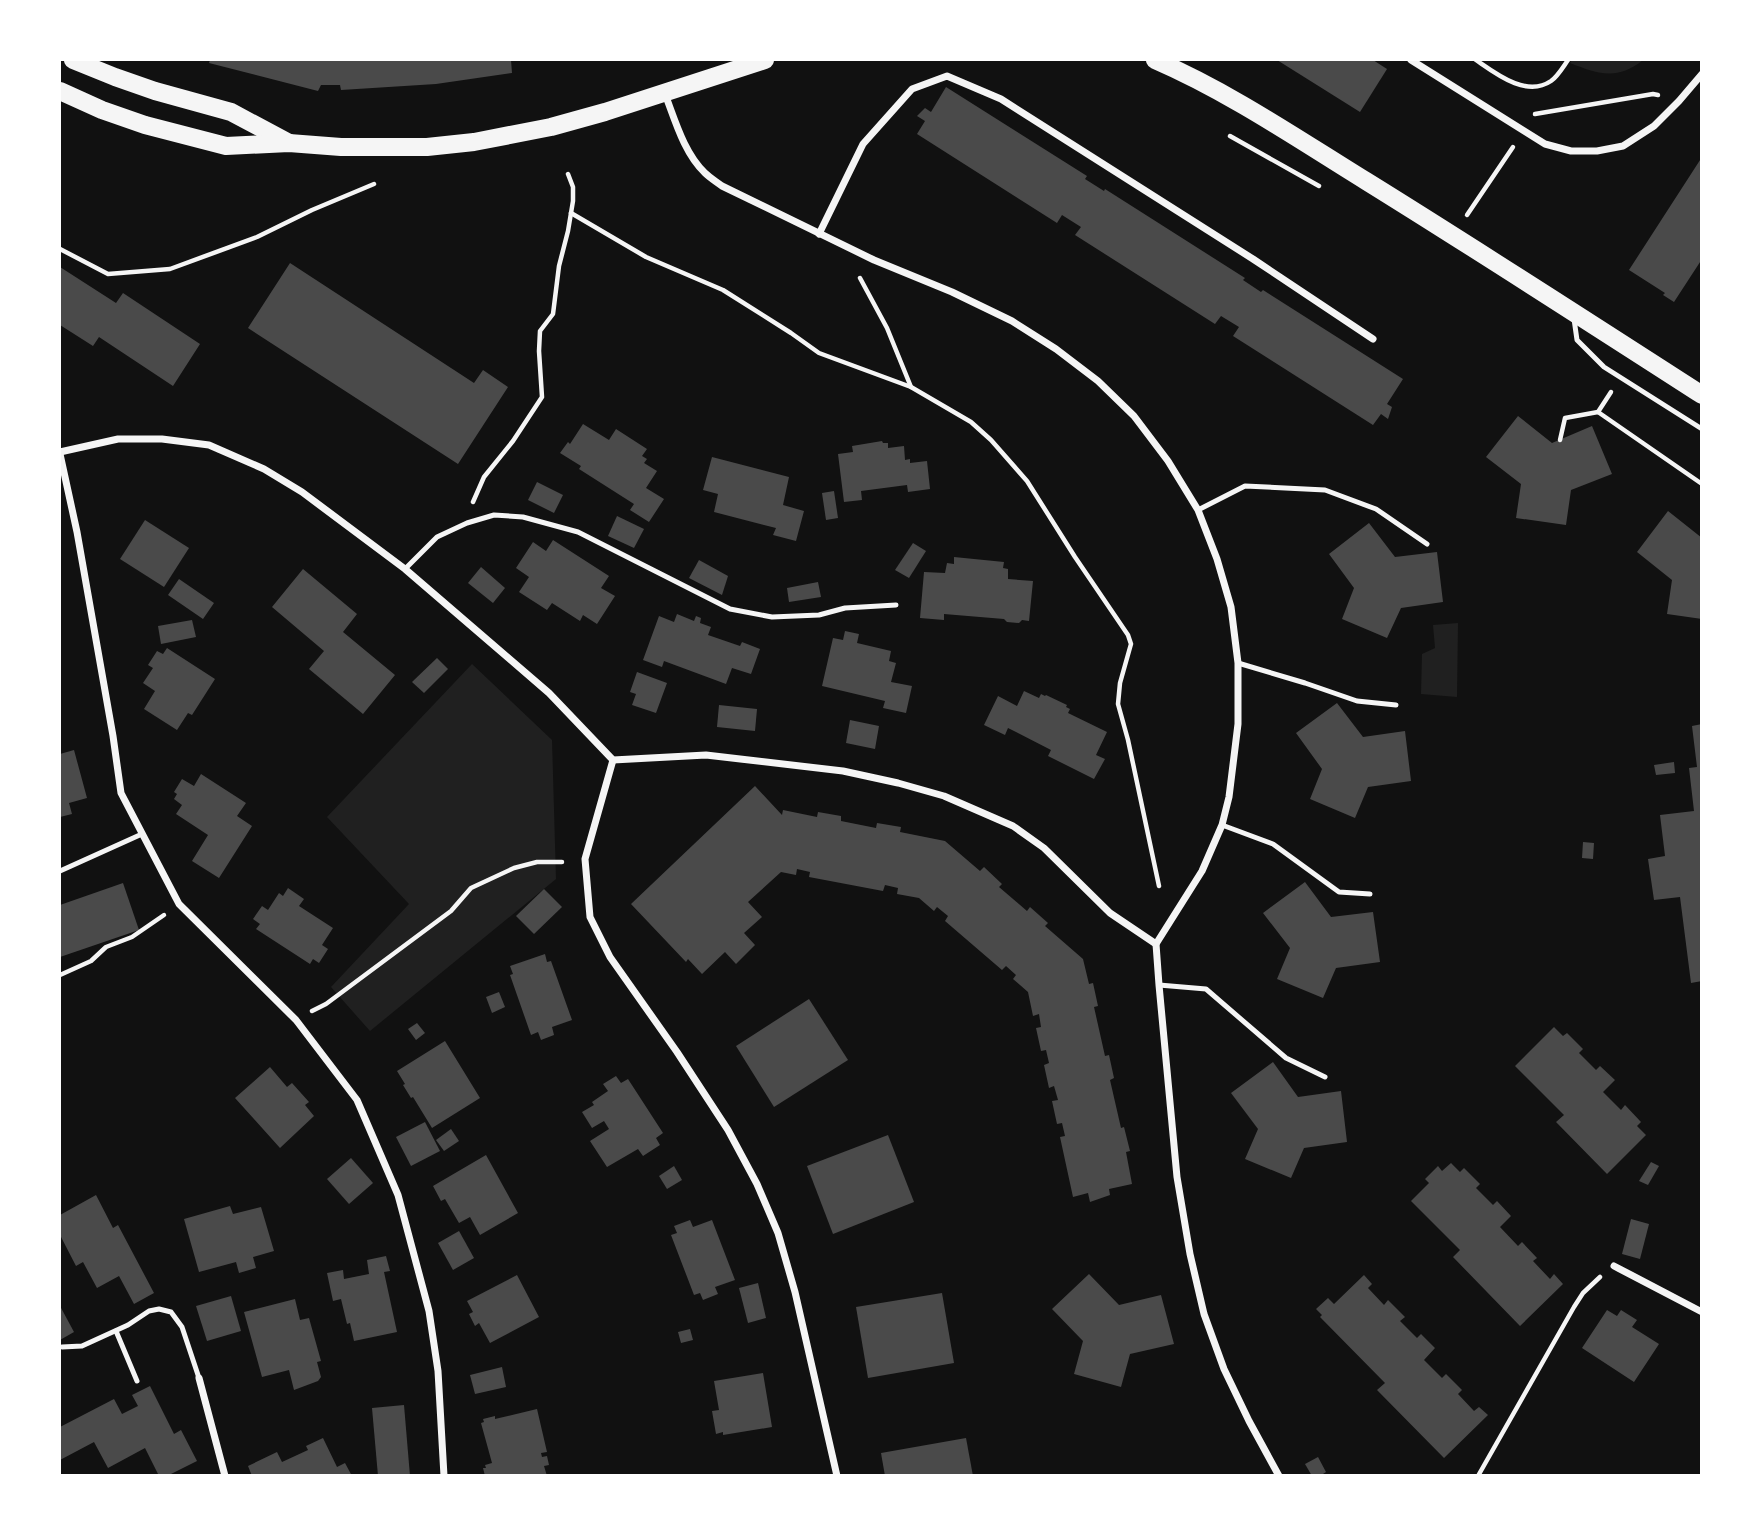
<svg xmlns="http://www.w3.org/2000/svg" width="1761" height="1535" viewBox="0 0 1761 1535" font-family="'Space Grotesk',sans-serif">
<rect width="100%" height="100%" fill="#111"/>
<!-- green -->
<g fill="#202020">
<path d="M1572 60H1643C1617 81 1598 74 1570 63Z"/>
<polygon points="1458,623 1457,697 1421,694 1422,654 1435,648 1433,625"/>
<polygon points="472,664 552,740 556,879 370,1031 331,987 409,904 327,817"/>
</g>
<!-- building -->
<g fill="#4a4a4a">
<polygon points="210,60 511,60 512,73 436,84 341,90 340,85 321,85 318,91 209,63"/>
<polygon points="1277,60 1373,60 1387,69 1360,112"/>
<polygon points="946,87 1087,176 1085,179 1104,191 1105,189 1245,278 1243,280 1261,292 1263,290 1403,379 1387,404 1392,407 1388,419 1381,414 1373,425 1233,336 1239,327 1221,316 1215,324 1075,235 1081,227 1062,215 1057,223 917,134 925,121 917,116 925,108 931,112"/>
<polygon points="1702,157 1702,259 1674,302 1663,295 1665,293 1629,270"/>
<polygon points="290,263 474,383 483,370 508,387 458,464 248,328"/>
<polygon points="60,267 116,303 123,293 200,344 173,386 99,337 93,346 60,325"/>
<polygon points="1518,416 1552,443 1592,426 1612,474 1571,490 1566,525 1516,518 1521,484 1486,457"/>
<polygon points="583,424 609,440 616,429 647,449 642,456 647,459 644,463 657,471 646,488 664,499 649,522 630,510 634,504 579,469 581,466 560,453 568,442 570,444"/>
<polygon points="882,441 883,443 888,443 888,448 904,446 905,460 910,459 910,463 927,461 930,489 908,492 907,485 861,491 862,500 844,502 838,454 853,452 852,446"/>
<polygon points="712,457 789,477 783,505 804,511 796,541 773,535 776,528 714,512 718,494 703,490"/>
<polygon points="537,482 563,495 554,513 528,500"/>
<polygon points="834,491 838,518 826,520 822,493"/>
<polygon points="1668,511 1702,538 1702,619 1667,614 1672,580 1637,552"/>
<polygon points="617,516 644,529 634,548 608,536"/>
<polygon points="145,520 189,548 164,587 120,559"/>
<polygon points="1369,523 1395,557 1437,552 1443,602 1401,608 1387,638 1342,619 1354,588 1329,554"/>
<polygon points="553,540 609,576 601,588 615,596 597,624 583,615 580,621 552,603 547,610 519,592 529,577 516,568 533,542 546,551"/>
<polygon points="913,543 926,551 909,578 895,570"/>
<polygon points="954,557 1004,562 1003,568 1008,569 1008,579 1033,581 1029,621 1022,620 1019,623 1007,622 1004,619 944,614 944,620 920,618 924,572 945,573 947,563 954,564"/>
<polygon points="699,560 728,576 722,595 689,578"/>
<polygon points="481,567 505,588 493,603 468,583"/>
<polygon points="303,569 357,614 343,632 395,675 363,714 309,669 324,651 272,607"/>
<polygon points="179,579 214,603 203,619 168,595"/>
<polygon points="818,582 821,597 789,602 787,588"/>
<polygon points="677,614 694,621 696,616 701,618 700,623 711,627 708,635 740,646 742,642 760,649 751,674 732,668 726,684 664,661 662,667 643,660 659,616 674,622"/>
<polygon points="192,620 196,637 161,644 158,626"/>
<polygon points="845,631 859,634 857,643 891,651 889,661 896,663 891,682 912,686 906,713 883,708 885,701 822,686 833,638 843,640"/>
<polygon points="167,648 215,679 192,715 188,713 177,730 144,709 155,691 143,683 153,668 148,665 157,651 163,654"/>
<polygon points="437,658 448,669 424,693 412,682"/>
<polygon points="637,672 667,683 656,713 632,705 636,694 630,692"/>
<polygon points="1024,691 1039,698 1041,694 1045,696 1046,695 1067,705 1066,707 1070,709 1068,713 1107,732 1096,755 1105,759 1094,779 1048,756 1051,750 1008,728 1005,735 984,725 998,696 1017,706"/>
<polygon points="1337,703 1363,737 1405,731 1411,781 1368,787 1355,818 1310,799 1322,769 1296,733"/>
<polygon points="719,705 757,709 755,731 717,727"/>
<polygon points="850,720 879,726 875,749 846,743"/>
<polygon points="1702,724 1702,981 1691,983 1680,897 1654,900 1648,859 1665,856 1660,815 1694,811 1689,768 1697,767 1692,726"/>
<polygon points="74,750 87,798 69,803 72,814 60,817 60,754"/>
<polygon points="1674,762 1675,773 1656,775 1654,765"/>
<polygon points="201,774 246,803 237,816 252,826 219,878 192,861 208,835 176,814 182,805 174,799 177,794 174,792 182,779 194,786"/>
<polygon points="755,786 782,815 783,810 817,817 818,812 841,816 841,821 876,828 877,823 901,827 900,832 945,841 980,871 984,867 1002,884 999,887 1027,911 1030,907 1048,923 1045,926 1083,959 1089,984 1093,983 1098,1006 1094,1007 1105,1056 1109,1055 1114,1078 1110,1080 1121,1128 1124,1127 1130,1151 1126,1152 1132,1184 1109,1189 1110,1195 1090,1202 1088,1193 1073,1197 1060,1137 1065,1136 1062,1123 1057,1124 1052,1101 1058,1100 1054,1086 1049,1088 1044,1065 1049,1063 1046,1050 1041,1051 1036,1028 1041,1027 1039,1014 1033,1016 1028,992 1013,979 1016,975 1006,966 1002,970 945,921 948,916 937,907 934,911 919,898 897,894 898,888 885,885 883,891 809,877 810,872 797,869 796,875 781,872 748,902 762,917 744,933 755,945 736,964 725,952 702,974 688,959 686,962 631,904"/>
<polygon points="1583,842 1594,843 1593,859 1582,858"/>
<polygon points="1305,882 1331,917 1373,912 1380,962 1336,968 1323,998 1277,979 1290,948 1263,913"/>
<polygon points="123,883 139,930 60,957 60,905"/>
<polygon points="288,888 304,899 299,906 333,928 322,945 328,949 319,963 313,959 310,964 256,929 260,924 253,919 262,906 268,910 279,893 283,896"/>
<polygon points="544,889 562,907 534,934 516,916"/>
<polygon points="545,954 547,962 551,961 572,1020 552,1027 554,1035 541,1040 538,1032 531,1035 510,975 513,974 510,966"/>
<polygon points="499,992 505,1007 492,1013 486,997"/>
<polygon points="809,999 848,1060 774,1107 736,1046"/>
<polygon points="417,1023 425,1033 416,1040 408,1029"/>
<polygon points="1554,1027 1563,1036 1567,1033 1583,1049 1579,1053 1596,1070 1600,1066 1615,1080 1603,1092 1621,1110 1625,1105 1641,1122 1637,1126 1646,1135 1607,1174 1556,1122 1564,1115 1515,1066"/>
<polygon points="445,1041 480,1098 432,1128 413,1097 411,1098 403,1085 405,1084 397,1071"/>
<polygon points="1273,1062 1298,1097 1341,1091 1347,1142 1304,1148 1291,1178 1245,1159 1258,1129 1231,1093"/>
<polygon points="270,1067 287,1087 292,1083 309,1102 305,1105 314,1116 280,1148 235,1098"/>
<polygon points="616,1076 621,1083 628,1079 663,1133 656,1138 660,1145 643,1156 638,1149 607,1167 590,1141 609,1129 604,1121 592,1128 582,1112 594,1105 592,1102 608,1091 603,1084"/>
<polygon points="425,1122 440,1151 411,1166 396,1137"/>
<polygon points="451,1129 459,1141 444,1151 436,1140"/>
<polygon points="888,1135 914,1202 833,1234 807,1166"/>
<polygon points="486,1155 518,1213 480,1235 470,1217 459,1223 445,1199 441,1201 433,1186"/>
<polygon points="351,1158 373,1183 349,1204 327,1179"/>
<polygon points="1651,1162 1659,1166 1648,1185 1639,1181"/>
<polygon points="1451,1163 1460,1172 1464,1168 1480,1184 1476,1188 1493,1205 1497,1201 1511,1216 1500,1227 1518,1246 1522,1242 1537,1258 1533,1261 1550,1279 1554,1274 1563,1284 1520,1326 1453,1257 1460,1250 1411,1201 1429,1183 1425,1179 1438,1166 1442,1171"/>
<polygon points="674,1166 682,1180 667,1189 659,1176"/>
<polygon points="96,1195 113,1228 118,1225 154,1293 134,1304 119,1276 97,1288 83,1262 76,1266 60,1235 60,1215"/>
<polygon points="230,1206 233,1214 261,1207 274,1251 253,1257 256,1268 239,1273 236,1262 199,1272 184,1219"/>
<polygon points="1631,1219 1649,1224 1640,1259 1622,1254"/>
<polygon points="690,1220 693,1227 712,1220 735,1280 715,1287 718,1294 703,1300 700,1293 694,1295 671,1235 677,1233 674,1226"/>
<polygon points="459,1231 474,1258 453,1270 438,1243"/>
<polygon points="386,1256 390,1271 384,1272 397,1332 354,1341 350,1323 347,1324 341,1299 333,1301 327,1273 343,1270 344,1279 369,1274 367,1260"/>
<polygon points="1089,1274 1119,1305 1161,1295 1174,1344 1130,1354 1121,1387 1074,1374 1083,1341 1052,1309"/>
<polygon points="517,1275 539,1317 490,1343 479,1323 475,1326 469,1314 473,1312 467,1301"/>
<polygon points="1364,1275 1372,1284 1368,1288 1384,1305 1388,1300 1405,1317 1400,1321 1417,1338 1421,1334 1435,1348 1424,1360 1442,1378 1446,1374 1462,1390 1458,1394 1474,1411 1479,1407 1488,1415 1444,1458 1377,1390 1385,1383 1320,1317 1322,1315 1316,1309 1328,1298 1334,1304"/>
<polygon points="758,1283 766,1318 748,1323 739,1288"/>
<polygon points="942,1293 954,1363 868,1378 856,1307"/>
<polygon points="231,1296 241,1331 207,1341 196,1306"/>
<polygon points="295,1299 300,1320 309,1318 321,1361 317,1362 321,1377 318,1381 294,1390 289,1370 262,1377 244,1312"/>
<polygon points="60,1306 74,1332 60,1340"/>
<polygon points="1607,1310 1617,1316 1621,1310 1637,1320 1632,1327 1659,1344 1634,1382 1582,1348"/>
<polygon points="690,1329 693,1340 681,1343 678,1332"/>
<polygon points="502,1367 506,1387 475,1394 470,1375"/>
<polygon points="763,1373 772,1427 723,1435 723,1432 716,1434 712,1411 719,1410 714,1381"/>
<polygon points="150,1386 174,1434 181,1430 197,1461 167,1476 159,1476 145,1448 108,1468 94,1442 60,1460 60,1427 114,1399 122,1414 138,1406 132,1395"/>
<polygon points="404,1405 410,1476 378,1476 372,1408"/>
<polygon points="537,1409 547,1452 541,1453 542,1457 547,1456 549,1465 544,1466 547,1476 485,1476 483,1468 486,1468 485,1465 492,1463 481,1423 484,1422 483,1419 495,1416 495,1419"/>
<polygon points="323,1438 337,1467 345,1463 352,1476 252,1476 248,1466 277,1452 282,1462 308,1450 306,1446"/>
<polygon points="966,1438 973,1476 885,1476 881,1453"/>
<polygon points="1318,1457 1326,1472 1320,1476 1312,1476 1305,1464"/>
</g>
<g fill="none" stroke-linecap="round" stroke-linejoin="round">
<!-- path -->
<g stroke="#f5f5f5" stroke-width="4.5">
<path d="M1476 60C1495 73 1526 98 1551 81 1558 76 1563 67 1568 60"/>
<polyline points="1535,114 1653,94 1658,95"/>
<polyline points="1230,136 1319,186"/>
<polyline points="571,213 646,257 723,290 791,333 819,353 911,387"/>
<polyline points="1467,215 1513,147"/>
<polyline points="60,249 108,274 170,269 257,237 312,210 374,184"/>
<polyline points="860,278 887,328 911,387 971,422 991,440 1027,481 1075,557 1128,635 1131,644 1120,683 1118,704 1128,740 1159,886"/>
<polyline points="1598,412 1611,392"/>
<polyline points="1560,440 1565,418 1598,412 1702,484"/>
<polyline points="473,502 484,477 513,441 542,397 539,351 540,331 553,314 559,266 568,231 573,201 573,187 568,174"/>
<polyline points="60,975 91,961 106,947 132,937 164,915"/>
<polyline points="312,1011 326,1004 451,911 471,888 514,868 537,862 562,862"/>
<polyline points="1478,1476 1574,1307 1583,1293 1600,1277"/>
</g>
<!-- service -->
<g stroke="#f5f5f5" stroke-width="5">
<polyline points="1574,319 1577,340 1604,367 1702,429"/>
<polyline points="1198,510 1245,486 1325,490 1376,509 1427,544"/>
<polyline points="405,569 437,537 467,523 494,515 523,517 578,532 730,609 772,617 819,615 845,608 896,605"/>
<polyline points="1238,663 1305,683 1357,701 1396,705"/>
<polyline points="1222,825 1273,844 1339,892 1370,894"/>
<polyline points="60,871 142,834"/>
<polyline points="1159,985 1206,989 1286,1058 1325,1077"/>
<polyline points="116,1331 137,1381"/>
<polyline points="62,1347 82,1346 128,1325 149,1311 159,1309 171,1312 182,1327 199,1378"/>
</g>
<!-- minor -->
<g stroke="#f5f5f5" stroke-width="7">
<polyline points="1411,60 1545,144 1571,151 1597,151 1623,146 1654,126 1679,101 1702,74"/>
<path d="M665 94C675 120 684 153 705 173 710 178 717 182 722 186L874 260 952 292 1012 321 1056 349 1098 381 1134 416 1168 461 1198 510 1217 559 1231 607 1238 663V724L1229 797 1222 825 1202 871 1156 944 1159 985 1177 1177 1190 1254 1204 1314 1224 1369 1249 1421 1279 1476"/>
<polyline points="819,234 863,144 912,89 947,76 1001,99 1253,259 1373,339"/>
<polyline points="60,452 118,439 162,439 209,445 264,469 302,492 405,569 549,693 613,760 706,755 843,771 898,783 944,796 1013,826 1044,848 1110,913 1156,944"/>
<polyline points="60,454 77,532 113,736 121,793 179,904 296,1020 357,1100 398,1195 429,1311 438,1371 444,1476"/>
<polyline points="613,760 585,859 590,917 610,957 677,1052 728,1130 757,1184 778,1233 795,1292 837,1476"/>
<polyline points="1614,1266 1702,1312"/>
<polyline points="199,1378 225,1476"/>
</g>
<!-- primary -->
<g stroke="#f5f5f5" stroke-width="18">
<polyline points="73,60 115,77 155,91 231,112 289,143"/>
<path d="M1155 60C1229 92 1298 139 1366 181 1479 251 1590 323 1702 395"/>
<polyline points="60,91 102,110 145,125 226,146 289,143 341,147 427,147 474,142 551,127 605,112 765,60"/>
</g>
</g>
<!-- border -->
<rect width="1761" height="1535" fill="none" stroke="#ffffff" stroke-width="122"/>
</svg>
